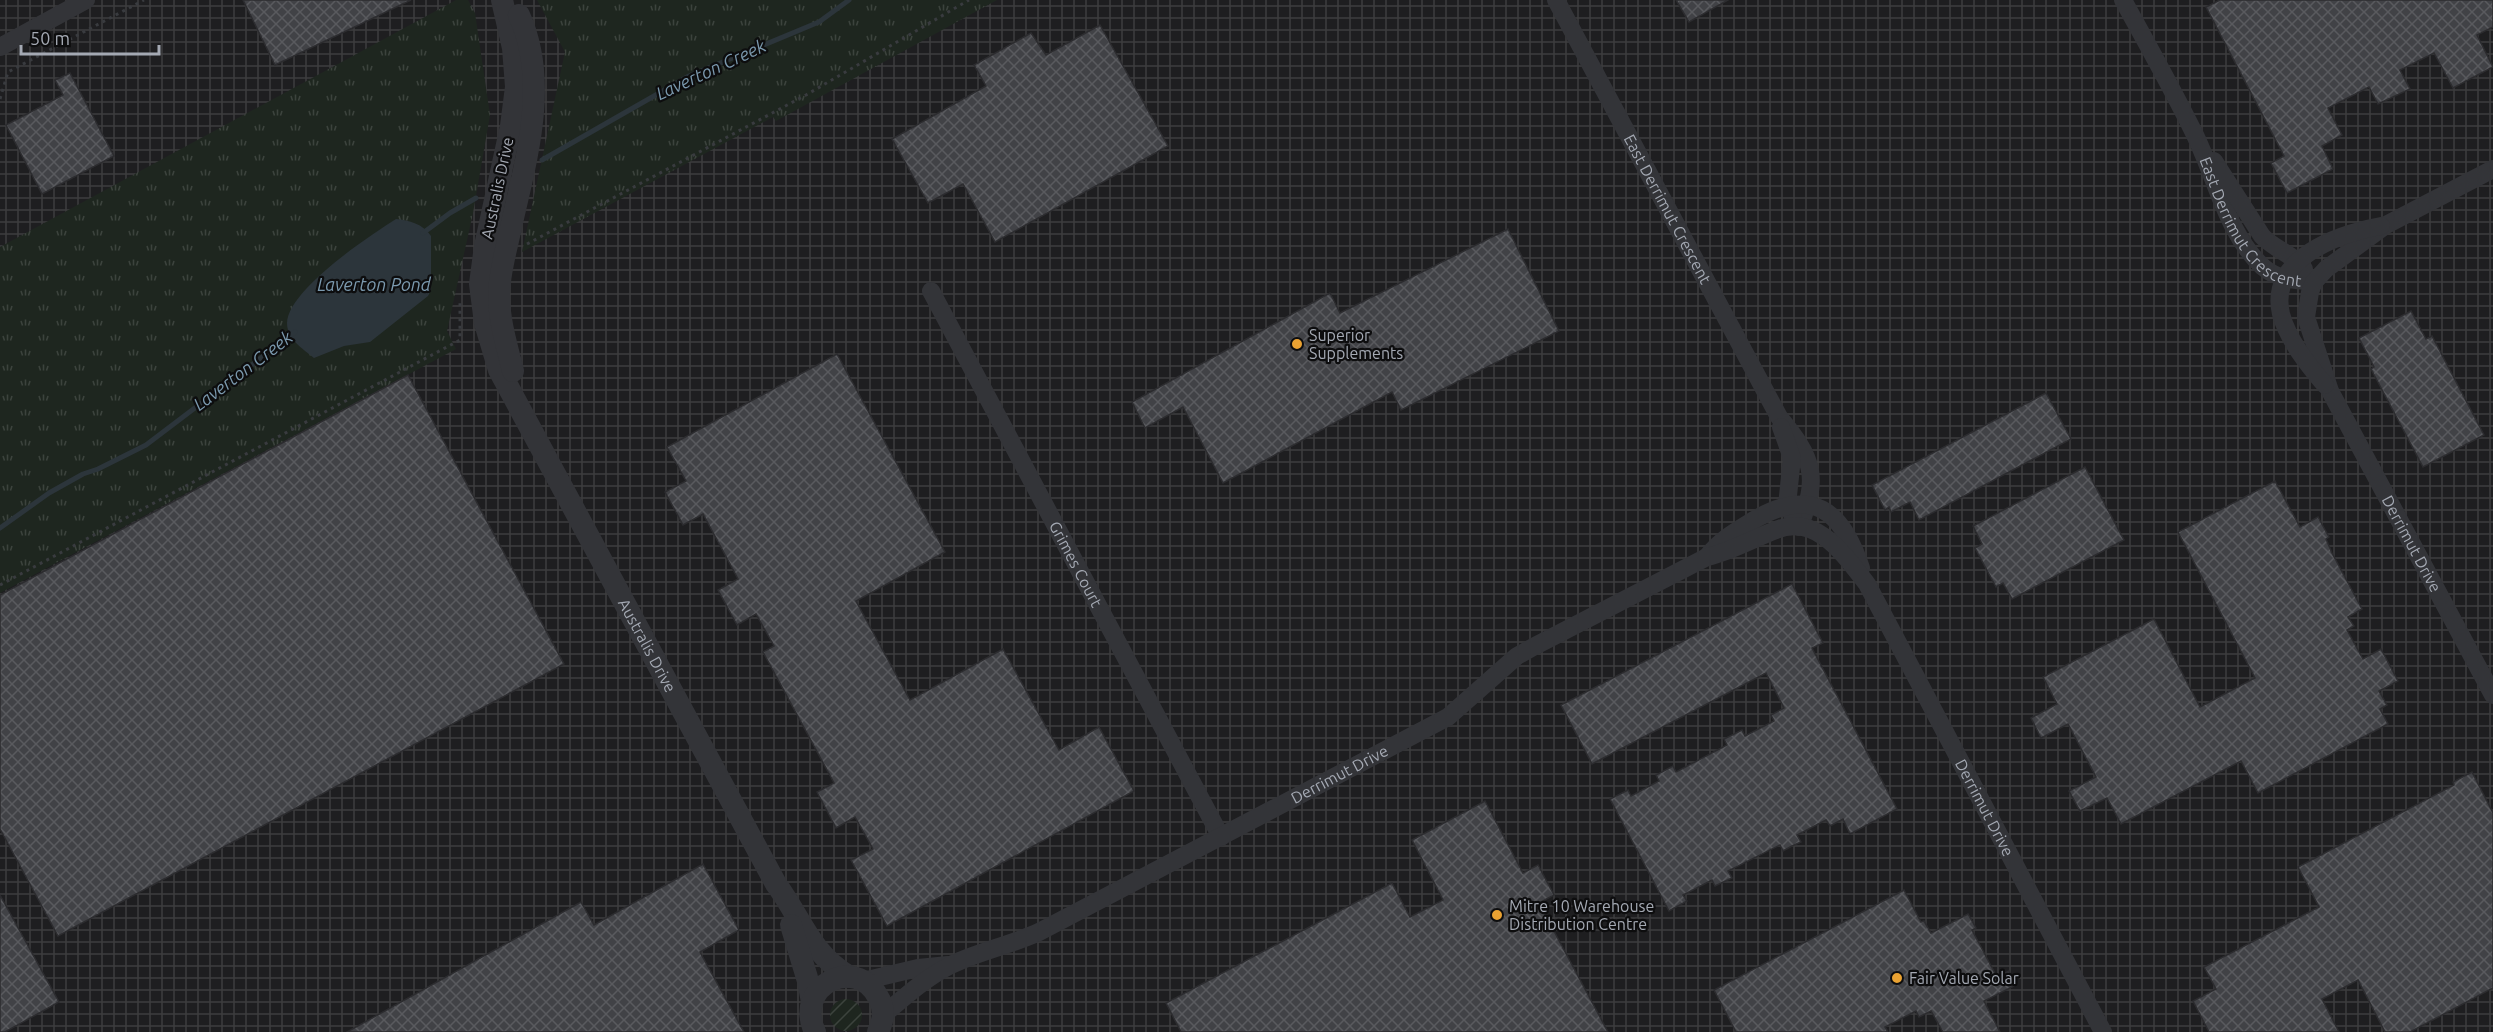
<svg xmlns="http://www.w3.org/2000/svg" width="2493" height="1032" viewBox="0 0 2493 1032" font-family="Ubuntu,sans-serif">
<defs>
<pattern id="industrial-grid" width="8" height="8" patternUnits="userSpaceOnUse" patternTransform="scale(1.5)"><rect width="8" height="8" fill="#1e1e20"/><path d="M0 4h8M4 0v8" fill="none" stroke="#3c3c3e"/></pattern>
<pattern id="park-tufts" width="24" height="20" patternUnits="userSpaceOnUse" patternTransform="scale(1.5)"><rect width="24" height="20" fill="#1e261f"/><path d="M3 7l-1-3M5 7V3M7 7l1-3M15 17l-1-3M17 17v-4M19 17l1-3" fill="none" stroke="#3c433d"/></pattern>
<pattern id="garden-furrows" width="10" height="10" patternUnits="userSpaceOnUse" patternTransform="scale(1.5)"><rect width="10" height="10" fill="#1e261f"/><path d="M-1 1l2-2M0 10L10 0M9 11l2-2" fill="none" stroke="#3c433d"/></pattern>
<pattern id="building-cross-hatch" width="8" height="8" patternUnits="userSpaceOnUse" patternTransform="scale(1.5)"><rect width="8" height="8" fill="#414246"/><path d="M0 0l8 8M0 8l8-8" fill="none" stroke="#595a5e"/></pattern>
</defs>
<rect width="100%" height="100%" fill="#121213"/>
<!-- industrial -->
<rect fill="url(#industrial-grid)" x="0" y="0" width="2493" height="1032"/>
<!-- park -->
<g fill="url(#park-tufts)">
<polygon points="456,0 468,0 475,13 490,115 473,213 447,331 456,349 0,593 0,247"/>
<polygon points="537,0 997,0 776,121 773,117 522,252 565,52"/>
</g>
<!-- garden -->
<circle fill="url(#garden-furrows)" cx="846" cy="1015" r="16"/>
<!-- water -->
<path fill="#2c353b" d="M396 219C409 220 423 224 431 236V290L428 296 370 342 344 346 314 358C303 349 287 339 287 323 288 290 369 236 396 219Z"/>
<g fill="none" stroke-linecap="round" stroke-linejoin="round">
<!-- stream -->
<g stroke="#2c353b" stroke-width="5">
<polyline points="542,160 689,76 819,22 849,0"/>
<polyline points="423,233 450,213 476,198"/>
<polyline points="0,528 49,493 83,474 98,469 146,445 295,332"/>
</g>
</g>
<!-- building -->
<g fill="url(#building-cross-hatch)" stroke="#2c2c2f" stroke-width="1.5">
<polygon points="243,0 411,0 275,65"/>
<polygon points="1676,0 1728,0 1689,22"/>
<polygon points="2220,0 2493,0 2493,27 2477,35 2493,67 2453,88 2434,53 2400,70 2410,89 2378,104 2369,87 2328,108 2342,135 2322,146 2333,169 2287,193 2271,163 2284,156 2206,7"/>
<polygon points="1100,25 1168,146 995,242 963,184 928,203 892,139 986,86 974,65 1031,33 1046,55"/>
<polygon points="70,73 114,156 42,194 6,125 63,95 55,80"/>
<polygon points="1508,229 1559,331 1401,410 1392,392 1223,483 1183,407 1145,428 1132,402 1330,293 1340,313"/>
<polygon points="2411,311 2426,339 2432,336 2484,435 2423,467 2371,369 2374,367 2359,338"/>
<polygon points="837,354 945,552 856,601 910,700 1003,649 1059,750 1099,727 1134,791 887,926 851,860 873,849 855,817 836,828 817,792 834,783 763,652 774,646 756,614 737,625 718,590 738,579 703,514 683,525 665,492 686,481 667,447"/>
<polygon points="408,375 564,664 58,936 0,829 0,595"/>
<polygon points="2046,393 2071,439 1919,520 1910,502 1891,512 1889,507 1885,510 1872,485"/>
<polygon points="2085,467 2124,540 2012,599 2003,583 1996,587 1975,548 1982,544 1973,526"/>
<polygon points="2275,481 2300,527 2318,517 2329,537 2326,539 2332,553 2362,609 2348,617 2354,626 2347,630 2363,659 2381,649 2398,681 2379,691 2387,705 2380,709 2388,724 2258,793 2241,761 2121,824 2107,798 2080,811 2069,791 2096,777 2068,724 2041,738 2031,718 2057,704 2043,677 2154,619 2200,707 2255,678 2178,532"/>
<polygon points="1792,584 1823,643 1812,648 1897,809 1850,834 1843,819 1830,826 1826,820 1797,835 1801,842 1792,846 1783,851 1780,845 1728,871 1732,878 1715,886 1712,880 1683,895 1687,901 1669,911 1610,799 1628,790 1631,796 1659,781 1656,775 1673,766 1676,772 1727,745 1724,739 1742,730 1745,736 1774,721 1771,715 1784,708 1766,673 1592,764 1561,705"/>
<polygon points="2472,772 2493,813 2493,988 2410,1032 2385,1032 2358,980 2322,999 2339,1032 2209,1032 2193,1001 2216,989 2204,967 2319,907 2298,867 2454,785 2453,782"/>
<polygon points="1485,801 1523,873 1538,865 1554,895 1539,903 1608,1032 1181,1032 1166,1003 1392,883 1410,917 1443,900 1412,840"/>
<polygon points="703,864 739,930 700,952 744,1032 347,1032 581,902 594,925"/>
<polygon points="1904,890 1921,922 1924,921 1931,933 1968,914 1976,928 1972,930 1997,977 2009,971 2016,985 1984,1001 2000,1032 1943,1032 1931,1011 1919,1017 1916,1011 1885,1027 1888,1032 1736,1032 1714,990"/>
<polygon points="0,895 59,1002 5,1032 0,1032"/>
</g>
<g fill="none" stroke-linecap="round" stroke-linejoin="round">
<!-- path -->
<g stroke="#393b3f" stroke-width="3" stroke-dasharray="3 4.5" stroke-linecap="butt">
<polyline points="0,99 8,72 144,0"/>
<polyline points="527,244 806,95 969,0"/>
<polyline points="0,585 460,340 460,301"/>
</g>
<!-- minor -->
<g stroke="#333438" stroke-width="18">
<path id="s1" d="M1556 0 1779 417C1813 458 1820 477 1799 527"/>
<path id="s2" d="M2123 0C2147 44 2172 88 2194 133 2216 177 2226 233 2263 267 2278 280 2295 280 2314 282"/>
<polyline points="0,47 86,0"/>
<path d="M2214 161 2262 236C2274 249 2293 254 2304 269"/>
<path id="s3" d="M2493 169 2386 225 2326 269 2314 282 2310 292 2306 317 2330 391 2493 695"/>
<path id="s4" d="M931 291 1221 837"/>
<path d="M2325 385C2308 365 2288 340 2281 314 2268 258 2338 234 2381 226"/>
<polyline points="1781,427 1792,458 1787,505 1793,516"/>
<path d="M1707 557C1720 540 1736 531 1754 520 1812 486 1842 510 1861 568"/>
<polyline points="863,981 918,968 948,965"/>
<path id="s5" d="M883 1015C905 997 925 978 951 965 977 952 1011 945 1039 932L1448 717 1517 656 1535 646 1707 557C1732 551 1752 539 1776 530 1817 513 1845 556 1867 584L2103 1032"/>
</g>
<!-- tertiary -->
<g stroke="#333438" stroke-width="22">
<path id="s6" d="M502 0 513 48 516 87 511 126 485 246 480 284 485 323 499 370 776 884C802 919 809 952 850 977"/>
<path d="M513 371C507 346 499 321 499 295 499 275 505 255 509 236 524 166 551 85 519 15"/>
<polyline points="791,925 808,981 812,1002"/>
<path d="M815 1032C793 986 856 954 878 997 885 1008 884 1020 878 1032"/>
</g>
</g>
<!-- markers -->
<g fill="#eaa232" stroke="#0d0d0e" stroke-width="2">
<circle cx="1297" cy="344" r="6"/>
<circle cx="1497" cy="915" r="6"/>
<circle cx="1897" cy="978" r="6"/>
</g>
<g text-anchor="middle" stroke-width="4.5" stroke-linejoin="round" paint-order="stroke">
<!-- street labels -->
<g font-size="16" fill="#a4a9b3" stroke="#0d0d0e">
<text transform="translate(497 188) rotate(-78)" y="6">Australis Drive</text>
<text dy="6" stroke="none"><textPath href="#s1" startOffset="237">East Derrimut Crescent</textPath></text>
<text dy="6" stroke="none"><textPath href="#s2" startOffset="261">East Derrimut Crescent</textPath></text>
<text dy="6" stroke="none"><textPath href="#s3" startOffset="500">Derrimut Drive</textPath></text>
<text dy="6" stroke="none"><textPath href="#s4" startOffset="309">Grimes Court</textPath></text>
<text dy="6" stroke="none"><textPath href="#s6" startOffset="690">Australis Drive</textPath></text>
<text dy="6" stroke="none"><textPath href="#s5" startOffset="518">Derrimut Drive</textPath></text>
<text dy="6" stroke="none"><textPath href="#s5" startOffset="1389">Derrimut Drive</textPath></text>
</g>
<!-- poi labels -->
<g font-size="16" fill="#a4a9b3" stroke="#0d0d0e" text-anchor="start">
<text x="1309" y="341">Superior<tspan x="1309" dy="18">Supplements</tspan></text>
<text x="1509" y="912">Mitre 10 Warehouse<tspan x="1509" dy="18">Distribution Centre</tspan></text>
<text x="1909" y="984">Fair Value Solar</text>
</g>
<!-- water labels -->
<g font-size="18" font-style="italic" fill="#7b99ae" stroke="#0d0d0e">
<text transform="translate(711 70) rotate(-25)" y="6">Laverton Creek</text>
<text x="374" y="291">Laverton Pond</text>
<text transform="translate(243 371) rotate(-37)" y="6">Laverton Creek</text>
</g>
</g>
<!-- scale -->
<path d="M21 45v9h138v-9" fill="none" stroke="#a4a9b3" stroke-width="3"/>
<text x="30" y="45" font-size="18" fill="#a4a9b3" stroke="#0d0d0e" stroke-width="4.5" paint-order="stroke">50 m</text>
</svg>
